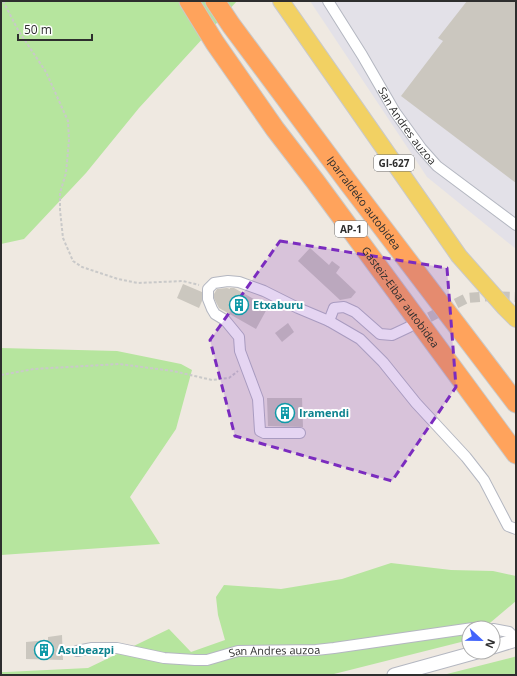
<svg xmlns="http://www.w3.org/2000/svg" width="517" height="676" viewBox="0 0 517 676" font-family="'Open Sans',sans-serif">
<rect width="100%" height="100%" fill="#efe9e1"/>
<!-- industrial -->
<polygon fill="#e3e1e8" points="310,1 516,1 516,249 427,177"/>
<!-- green -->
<g fill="#b6e59e">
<polygon points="1,1 237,1 139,108 86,173 24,239 1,244"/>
<polygon points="1,348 117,351 181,364 192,370 176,429 130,497 160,544 1,555"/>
<polygon points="391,563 451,570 493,571 516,576 516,601 484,628 469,628 469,640 330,675 1,675 1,672 6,672 88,668 169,629 191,652 225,640 218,615 216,597 224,585 281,589 342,579"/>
<polygon points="516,656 516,675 443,675 514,657"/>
</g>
<!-- building -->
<g fill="#cbc7bf">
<polygon points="467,1 516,1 516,183 401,96 443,41 438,38"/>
<polygon points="310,248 329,265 332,261 340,267 336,273 356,292 351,298 340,300 298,261"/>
<polygon points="183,284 202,292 202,301 199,308 177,298"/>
<polygon points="227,288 230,289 230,288 234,288 268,307 256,329 219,308 214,298 214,294 217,289"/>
<polygon points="288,323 294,332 282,342 275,333"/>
<polygon points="267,398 302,398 303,427 268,426"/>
<polygon points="62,635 63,660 26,659 26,642 48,640 48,637"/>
</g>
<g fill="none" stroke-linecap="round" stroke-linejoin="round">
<!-- minor-tunnel -->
<polyline stroke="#c8c4bd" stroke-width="10" stroke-dasharray="10 5" stroke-linecap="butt" points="416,324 467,298 490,296 516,297"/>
<!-- minor casing -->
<g stroke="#b4b7c1" stroke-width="12">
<g id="minor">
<path id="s1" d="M328 1 362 55 395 112 421 148 437 166 516 225"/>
<polyline points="329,321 360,339 383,362 416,403 466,457 484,480 508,526 516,529"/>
<polyline points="300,433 264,433 260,431 258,399 240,351 239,337 225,320 215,314 212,309 208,299 208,289 214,283 228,281 239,282 264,291 298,308 329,321 334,308 344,307 355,312 380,334 392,335 409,327"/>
<polyline points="493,629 509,632 516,639"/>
<path id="s2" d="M77 651 92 648H117L164 658 195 660H207L238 651 316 650 334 648 473 628"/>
</g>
</g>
<!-- tertiary casing -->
<g stroke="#b4b7c1" stroke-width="15">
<g id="tertiary">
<polyline points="493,647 516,640"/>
<polyline points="394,675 477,652"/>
</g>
</g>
<!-- primary casing -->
<g stroke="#c9c9c9" stroke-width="18">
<polyline id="primary" points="281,1 459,256 505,308 516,319"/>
</g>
<!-- motorway casing -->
<g stroke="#c9c9c9" stroke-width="21">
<g id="motorway">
<path id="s3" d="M189 1 215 43 275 129 315 181 516 454"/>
<path id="s4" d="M215 1 231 25 347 181 516 403"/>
</g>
</g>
<!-- path -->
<g stroke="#c9c9c9" stroke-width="2" stroke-dasharray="3 2" stroke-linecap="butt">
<polyline points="3,1 18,30 46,72 68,121 69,140 66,173 60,193 60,210 63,238 73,261 82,267 118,279 138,283 183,281 199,285"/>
<polyline points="1,375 34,369 119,364 173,371 212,380 229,378 238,371"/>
</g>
<!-- minor -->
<use href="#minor" stroke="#fff" stroke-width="10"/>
<!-- tertiary -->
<use href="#tertiary" stroke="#fff" stroke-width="13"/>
<!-- primary -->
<use href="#primary" stroke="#f2d163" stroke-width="16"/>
<!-- motorway -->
<use href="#motorway" stroke="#ffa35c" stroke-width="19"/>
</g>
<!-- marked area -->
<path fill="#7b2cbf" fill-opacity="0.2" stroke="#7b2cbf" stroke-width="3" stroke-dasharray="8 5" stroke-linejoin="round" d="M280 241 447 268 456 387 392 481 235 436 210 340Z"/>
<!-- icons -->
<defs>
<g id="building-ring" transform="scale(1)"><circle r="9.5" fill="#fff" stroke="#0f9aa8" stroke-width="1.5"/><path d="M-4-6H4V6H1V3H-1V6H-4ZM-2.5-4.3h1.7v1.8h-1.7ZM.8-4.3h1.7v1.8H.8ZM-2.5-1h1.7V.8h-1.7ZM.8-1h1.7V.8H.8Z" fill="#0f9aa8"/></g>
</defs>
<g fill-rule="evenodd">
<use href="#building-ring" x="239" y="305"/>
<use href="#building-ring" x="285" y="413"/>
<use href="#building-ring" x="44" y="650"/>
</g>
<g text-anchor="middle" stroke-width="4" stroke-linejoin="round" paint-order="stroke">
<!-- shield labels -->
<g fill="#fff" stroke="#6d6d6d" stroke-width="1">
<rect x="374" y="155" width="40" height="16" rx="3"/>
<rect x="335" y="221" width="32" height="16" rx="3"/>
</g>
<g font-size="10" font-weight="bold" fill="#2e2e2e">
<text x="394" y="167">GI-627</text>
<text x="351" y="233">AP-1</text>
</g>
<!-- street labels -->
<g font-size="11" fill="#2e2e2e" stroke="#fff">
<text dy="4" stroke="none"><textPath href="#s1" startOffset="148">San Andres auzoa</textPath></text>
<text dy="4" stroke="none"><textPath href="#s4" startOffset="251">Iparraldeko autobidea</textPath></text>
<text dy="4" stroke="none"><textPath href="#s3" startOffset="364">Gasteiz-Eibar autobidea</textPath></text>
<text dy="4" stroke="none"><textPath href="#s2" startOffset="200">San Andres auzoa</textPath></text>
</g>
<!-- culture labels -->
<g font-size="11" font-weight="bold" fill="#0d838f" stroke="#fff" text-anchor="start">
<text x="253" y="309">Etxaburu</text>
<text x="299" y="417">Iramendi</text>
<text x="58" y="654">Asubeazpi</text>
</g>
</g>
<!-- border -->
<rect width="517" height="676" fill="none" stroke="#2e2e2e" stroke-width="4"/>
<!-- north arrow -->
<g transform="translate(481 640) rotate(112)"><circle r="19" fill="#ffffff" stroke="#ababab"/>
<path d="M0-3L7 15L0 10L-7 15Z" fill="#4264fb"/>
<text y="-6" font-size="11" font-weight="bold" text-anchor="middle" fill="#2e2e2e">N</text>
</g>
<!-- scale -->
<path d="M18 34v6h74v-6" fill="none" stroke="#2e2e2e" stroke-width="2"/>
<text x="24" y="34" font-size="12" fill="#2e2e2e" stroke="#ffffff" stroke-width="3" paint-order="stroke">50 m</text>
</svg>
